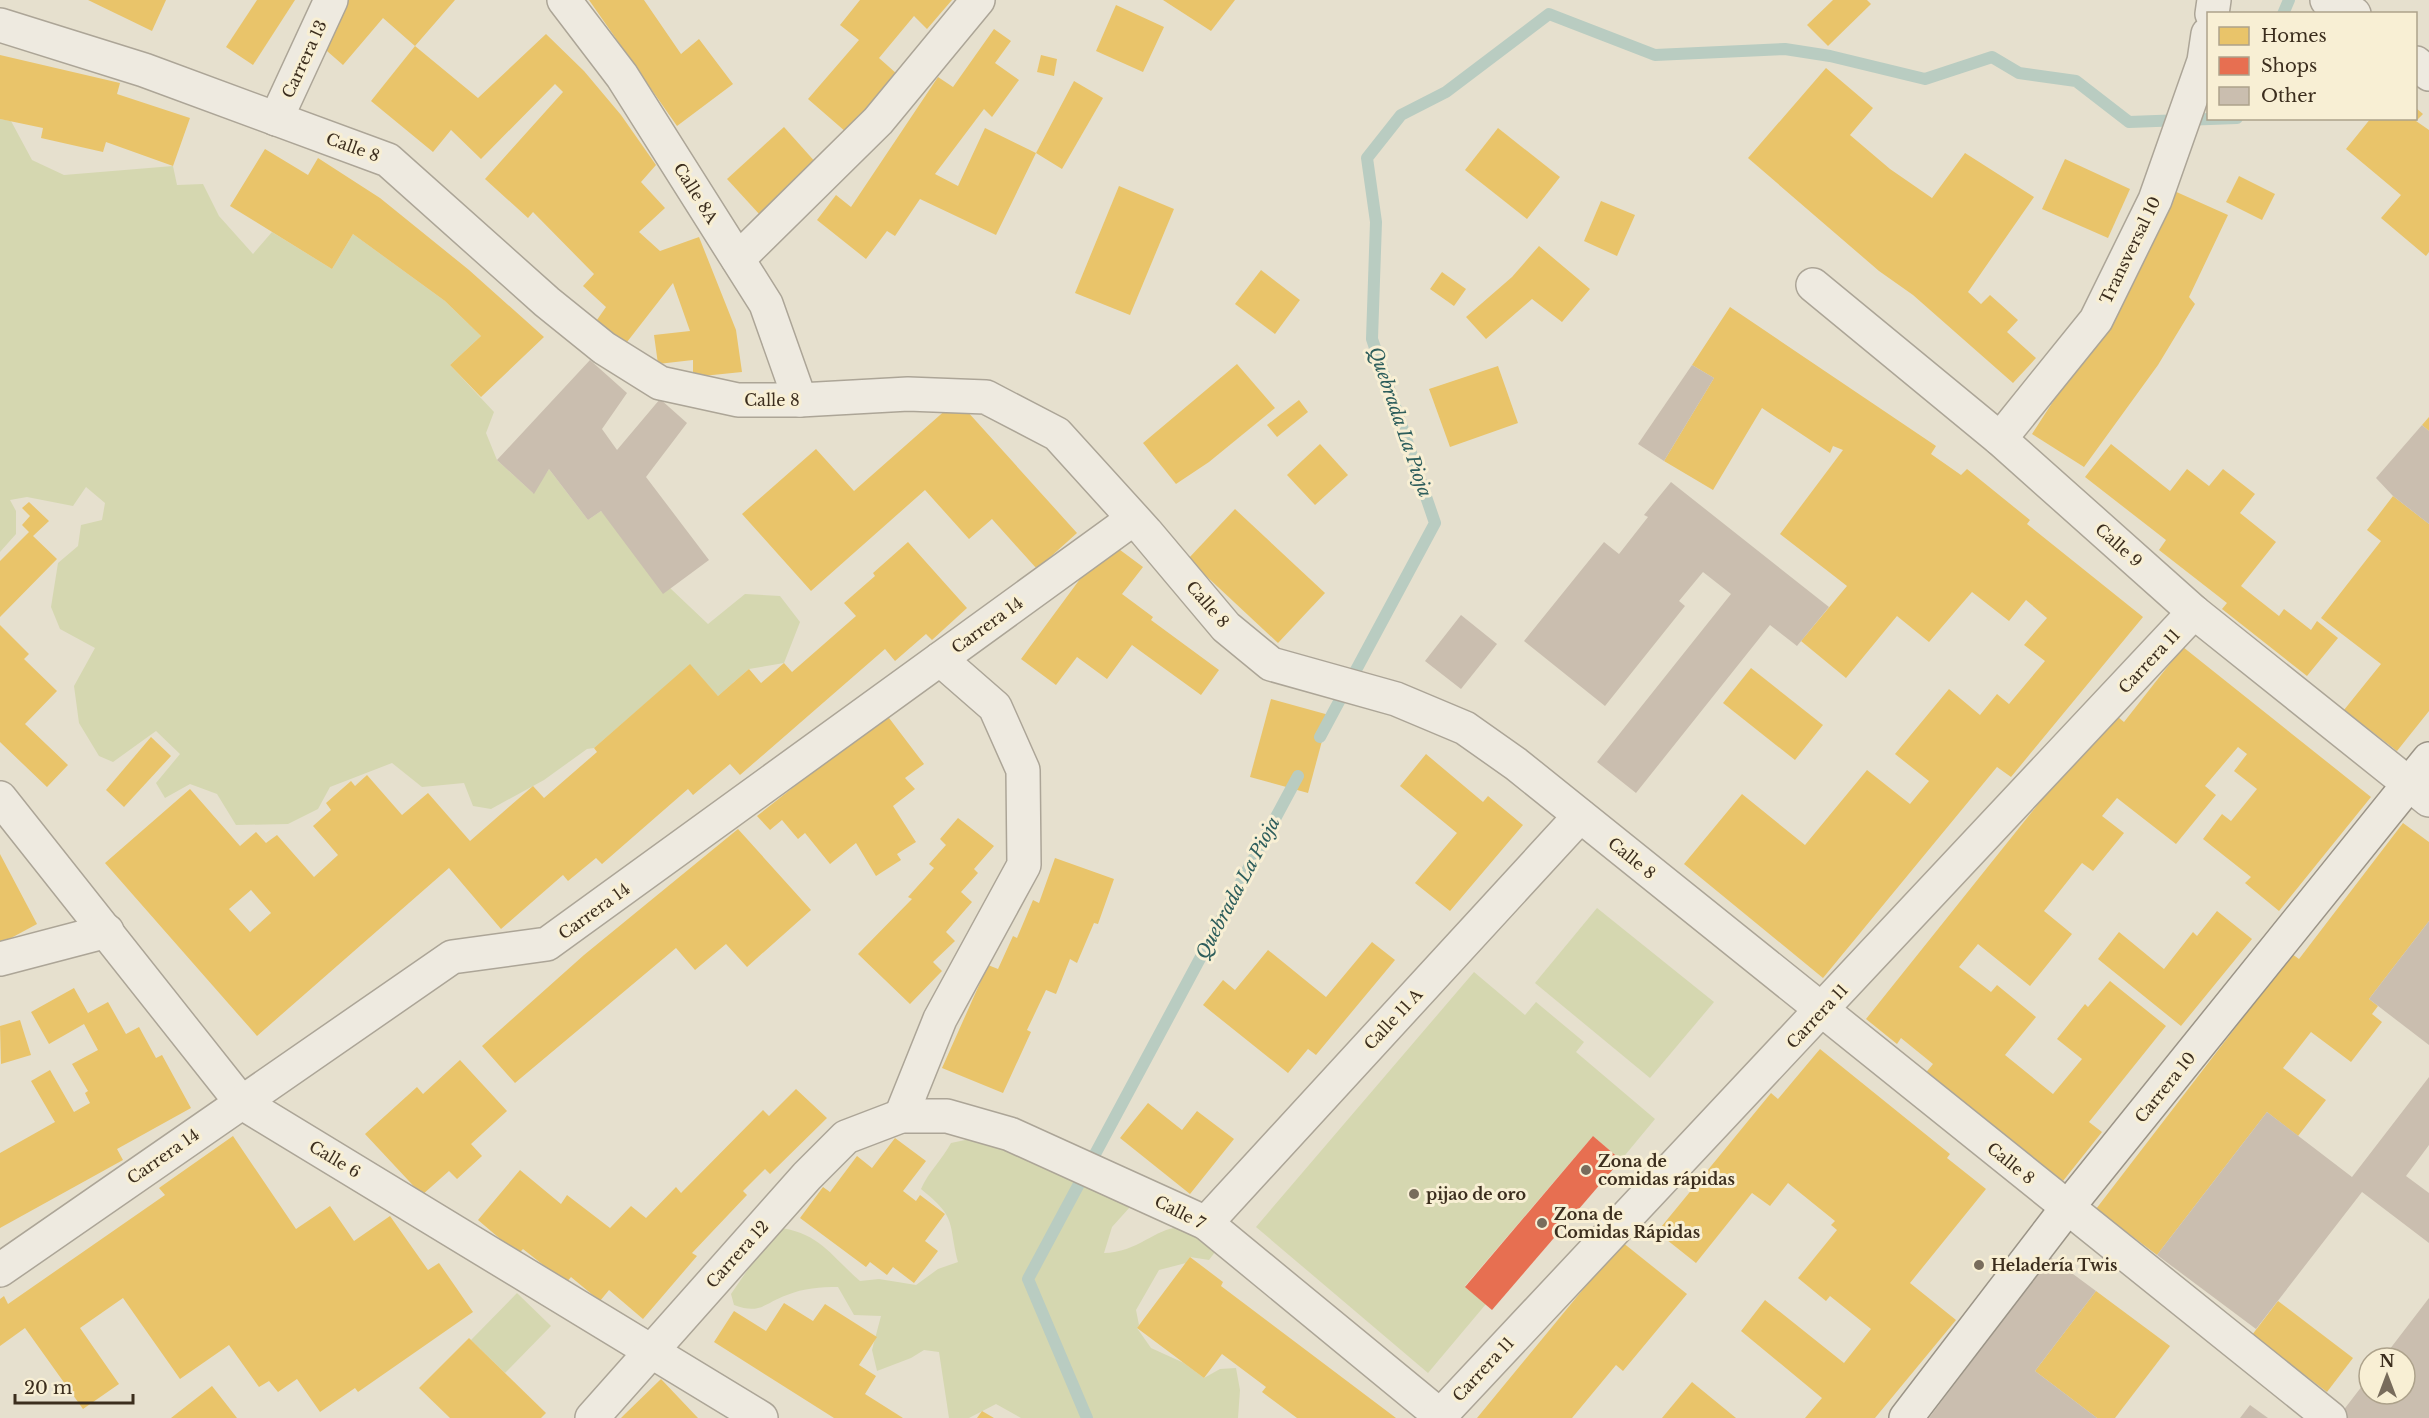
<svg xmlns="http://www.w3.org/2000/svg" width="2429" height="1418" viewBox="0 0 2429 1418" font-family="'Libre Baskerville',serif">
<rect width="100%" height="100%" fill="#e6e0ce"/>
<!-- green -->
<g fill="#d5d7b0">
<polygon points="0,119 11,121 32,160 64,175 173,166 177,185 203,184 219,216 253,254 272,232 332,269 353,234 445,301 481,336 450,365 494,412 486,433 497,460 533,493 549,469 588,520 601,511 670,588 708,624 745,594 780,596 800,622 784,663 749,669 718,696 690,665 594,748 587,749 544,780 491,809 473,806 464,783 422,787 392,763 330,787 318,809 288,824 236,825 217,794 190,784 165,798 156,783 180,754 156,731 113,762 99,756 79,723 74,686 95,648 60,629 51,607 58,563 78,546 81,525 102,520 105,503 86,487 73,506 27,497 10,500 16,511 16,534 0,552"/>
<polygon points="1597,908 1714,1002 1650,1078 1535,983"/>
<polygon points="1474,972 1525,1015 1536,1002 1584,1042 1576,1052 1655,1119 1621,1160 1593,1136 1465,1286 1486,1304 1428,1373 1256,1227"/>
<path d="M970 1139 987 1140 1117 1195 1130 1207 1112 1227 1104 1253C1153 1253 1172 1197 1215 1252L1209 1260 1190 1257 1186 1263 1159 1270 1136 1310 1139 1325 1137 1328 1151 1348 1184 1363 1204 1378 1220 1369 1236 1368 1240 1390 1238 1418H1021L996 1404 969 1418H949L939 1352 924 1350 911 1358 877 1371 872 1350 881 1316 854 1315 838 1287C820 1287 804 1288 787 1295 764 1303 761 1315 734 1305L731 1294 755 1259 761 1244 771 1243 776 1227C820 1233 829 1254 860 1281L879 1279 916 1285 938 1269 958 1262C948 1221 957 1218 921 1189 929 1171 942 1160 951 1143Z"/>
<polygon points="517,1293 551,1326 505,1373 471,1340"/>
</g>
<!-- homes -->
<g fill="#e9c46a" fill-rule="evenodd">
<polygon points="88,0 166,0 152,31"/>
<polygon points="257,0 295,0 253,65 226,47"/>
<polygon points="344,0 455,0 415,46 383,18 343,65 311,37"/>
<polygon points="589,0 644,0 681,54 699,39 733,84 677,126"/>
<polygon points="860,0 952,0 927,29 914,16 879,58 897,74 846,132 808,99 859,40 840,25"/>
<polygon points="1163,0 1235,0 1211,31"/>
<polygon points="1833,0 1867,0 1871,4 1828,46 1807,25"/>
<polygon points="1116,5 1164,27 1143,72 1096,51"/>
<polygon points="994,29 1011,41 995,63 1019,80 992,117 984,109 935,174 958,186 985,128 1036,153 996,235 920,199 895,236 887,231 866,259 817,220 836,195 851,207 938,77 953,87"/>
<polygon points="546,34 584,71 621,115 656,165 641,182 665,208 639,232 660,251 699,237 736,330 742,372 693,377 693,360 658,364 654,335 690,331 673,283 620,351 592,327 606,307 583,286 594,274 533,212 528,218 485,179 563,92 555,84 481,159 451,130 433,152 371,101 415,46 478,98"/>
<polygon points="0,55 120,83 117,94 190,118 173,166 106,142 103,152 41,138 43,128 0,119"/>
<polygon points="1041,55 1057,59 1054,76 1037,72"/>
<polygon points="1826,68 1873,108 1850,135 1890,169 1932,198 1965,153 2034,197 1968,292 1981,304 1990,295 2018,320 2007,332 2036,358 2013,383 1913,295 1879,271 1748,158"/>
<polygon points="1074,81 1103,98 1062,169 1036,153"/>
<polygon points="2416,108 2423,114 2416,121 2429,130 2429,252 2426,256 2381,218 2401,195 2346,149 2371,118 2416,118"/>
<polygon points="784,127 817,164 760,215 727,179"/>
<polygon points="1498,128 1560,177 1527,219 1465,170"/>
<polygon points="265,149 308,175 318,158 380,198 469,270 544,337 481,397 450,365 481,336 445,301 353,234 332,269 230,206"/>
<polygon points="2065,159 2130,189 2108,238 2042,209"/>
<polygon points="2239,176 2275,194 2262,220 2226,202"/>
<polygon points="1119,186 1174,209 1130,315 1075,293"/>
<polygon points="2172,190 2228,215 2189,297 2195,304 2158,365 2084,467 2032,434 2100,329"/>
<polygon points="1601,201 1635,215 1617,256 1584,241"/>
<polygon points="1539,246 1590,289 1562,322 1532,299 1486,339 1466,317 1512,277"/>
<polygon points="1261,270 1300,300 1275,334 1235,304"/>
<polygon points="1442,272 1466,289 1454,306 1430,289"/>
<polygon points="1730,307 1936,446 1931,454 1961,475 1967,469 2030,520 2027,524 2143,617 2011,777 1997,767 1823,978 1684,864 1742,794 1805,845 1867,770 1910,804 1929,781 1895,754 1949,689 1980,715 1997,694 2009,704 2045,661 2024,645 2047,618 2026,600 2009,621 1972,592 1929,642 1897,616 1846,678 1801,641 1847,586 1780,534 1843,450 1833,446 1830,453 1762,408 1713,490 1664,461 1714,378 1692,365"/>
<polygon points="1237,364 1275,408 1209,462 1176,484 1143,443"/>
<polygon points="1498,366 1518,423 1450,447 1429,389"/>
<polygon points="957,400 1077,533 1037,569 992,519 969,539 925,490 811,591 742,514 816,449 854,491"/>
<polygon points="1299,400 1308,412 1277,437 1267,425"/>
<polygon points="2429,417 2429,431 2422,425"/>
<polygon points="1320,444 1348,475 1315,505 1287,475"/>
<polygon points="2111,444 2170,491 2187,469 2209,486 2223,469 2255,494 2240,513 2276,542 2241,586 2279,616 2284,609 2311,630 2317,621 2338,638 2307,676 2222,609 2227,603 2159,550 2166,540 2085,477"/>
<polygon points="2393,496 2429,524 2429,711 2397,751 2344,710 2381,664 2321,618 2381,541 2367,530"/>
<polygon points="29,502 49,521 33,536 57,559 0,617 0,561 29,532 22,525 30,516 22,508"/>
<polygon points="1235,509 1325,593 1278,643 1188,559"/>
<polygon points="1108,541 1143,567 1122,594 1153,617 1151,620 1219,670 1201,695 1132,645 1107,679 1077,657 1056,685 1021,659"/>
<path d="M908 542 967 608 932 640 926 634 895 661 885 649 740 775 730 764 693 795 688 789 602 864 596 858 568 881 563 875 501 929 449 868 257 1036 105 863 190 789 240 846 256 832 266 843 277 835 314 877 338 855 313 826 331 810 326 803 351 781 355 786 367 775 402 815 428 793 470 841 533 786 544 798 597 752 594 748 690 664 718 696 749 669 761 683 784 663 792 672 856 616 844 603 875 576 873 573ZM251 890 271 913 250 932 229 909Z"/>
<polygon points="0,625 29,654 24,659 57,691 25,724 68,765 47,787 0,742"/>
<polygon points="2183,647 2371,797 2279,911 2245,883 2251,877 2203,839 2222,814 2231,821 2257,789 2234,771 2247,754 2238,747 2205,786 2216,795 2176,844 2117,798 2102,816 2124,833 2093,871 2082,863 2044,911 2072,934 2030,986 1978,944 1959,967 1991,992 1997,985 2036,1017 2005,1055 2053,1094 2082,1059 2057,1039 2085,1004 2088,1007 2110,981 2166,1026 2089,1122 2102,1132 2063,1181 1960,1099 1956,1103 1923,1076 1933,1064 1901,1038 1897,1044 1866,1019 2112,712 2124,722"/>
<polygon points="1751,668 1823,725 1795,760 1723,703"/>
<polygon points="1271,699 1329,715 1308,793 1250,777"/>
<polygon points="886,714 924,764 905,778 915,789 893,806 916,842 897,854 901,860 876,876 856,843 830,864 805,833 798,839 782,820 770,830 757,816"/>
<polygon points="151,737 171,756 124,807 106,790"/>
<polygon points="1426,754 1483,802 1488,796 1523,825 1450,911 1415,883 1457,833 1400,786"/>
<polygon points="958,818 994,846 974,869 978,873 961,892 972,902 946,932 955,941 933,962 942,971 910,1004 858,954 912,899 908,897 934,868 929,864 946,845 940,839"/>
<polygon points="2403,823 2429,842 2429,921 2369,999 2378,1006 2372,1014 2382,1022 2351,1062 2311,1032 2283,1068 2326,1100 2298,1136 2267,1112 2157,1255 2096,1209 2292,954 2299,959"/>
<polygon points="738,829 811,910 747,967 726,944 695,970 676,948 515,1083 482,1046 584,955"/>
<polygon points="0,854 37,924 0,944"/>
<polygon points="1055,858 1114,879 1098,924 1094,923 1077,963 1070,959 1056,994 1046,990 1027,1030 1031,1032 1003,1093 942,1068 988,965 998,969 1013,936 1017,938 1033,900 1039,903"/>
<polygon points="2217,911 2252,939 2181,1026 2098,959 2119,932 2164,969 2193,932 2197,936"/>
<polygon points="1372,942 1395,960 1316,1055 1308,1049 1288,1073 1203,1005 1223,980 1235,990 1268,950 1326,997"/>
<polygon points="74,988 88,1013 108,1002 126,1034 139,1027 156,1058 162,1055 191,1108 117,1149 123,1160 0,1228 0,1153 55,1122 31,1081 50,1070 74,1112 90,1103 85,1093 88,1091 72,1064 98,1050 84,1024 49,1044 31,1012"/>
<polygon points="20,1020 31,1055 1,1064 0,1026"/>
<polygon points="1820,1049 1950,1154 1947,1158 1986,1189 1910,1283 1956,1320 1875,1418 1805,1418 1822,1398 1741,1331 1765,1300 1844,1363 1871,1329 1830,1296 1826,1301 1798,1278 1837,1230 1831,1225 1835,1221 1788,1183 1770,1206 1752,1193 1696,1263 1657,1232 1771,1093 1778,1099"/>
<polygon points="460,1060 507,1111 471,1144 482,1156 457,1179 449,1171 422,1195 365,1134 417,1087 423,1094"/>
<polygon points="796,1089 827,1118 770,1174 765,1169 743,1191 747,1195 692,1253 697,1256 643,1319 609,1290 600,1301 571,1277 566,1283 523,1249 518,1254 478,1220 520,1170 561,1204 567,1195 610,1228 631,1206 646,1218 676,1187 681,1193 763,1110 769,1116"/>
<polygon points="1148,1103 1182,1130 1197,1111 1234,1139 1190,1194 1120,1138"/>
<polygon points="233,1136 296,1229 330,1206 354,1241 390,1216 428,1270 439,1263 473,1312 358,1392 355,1388 320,1412 297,1379 278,1392 269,1381 259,1387 229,1345 180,1379 123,1298 80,1328 119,1384 83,1409 25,1328 0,1346 0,1299 4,1296 8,1304 165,1195 159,1188"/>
<polygon points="895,1138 926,1161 903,1191 916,1201 920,1195 945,1214 925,1241 938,1251 914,1283 893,1267 887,1275 870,1262 866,1267 800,1218 823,1187 830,1192 857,1156 872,1168"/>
<polygon points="1622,1242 1687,1294 1623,1371 1616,1365 1572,1418 1477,1418"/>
<polygon points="1190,1257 1223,1282 1221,1286 1396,1418 1297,1418 1262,1392 1266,1387 1222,1354 1204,1378 1137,1328"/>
<polygon points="2096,1291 2170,1346 2115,1418 2097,1418 2035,1371"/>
<polygon points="2278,1301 2353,1358 2327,1392 2252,1335"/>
<polygon points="784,1303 813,1321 825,1304 877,1337 859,1365 876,1376 865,1394 903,1418 834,1418 714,1342 734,1311 766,1331"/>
<polygon points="469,1338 546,1413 541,1418 450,1418 419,1388"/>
<polygon points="661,1379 698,1418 621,1418 624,1415"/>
<polygon points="1692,1382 1736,1418 1662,1418"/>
<polygon points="212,1386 237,1418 171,1418"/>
<polygon points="982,1411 994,1418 977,1418"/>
</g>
<!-- shops -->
<polygon fill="#e76f51" points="1593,1136 1621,1160 1492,1310 1465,1287"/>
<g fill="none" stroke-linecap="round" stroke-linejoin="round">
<!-- stream -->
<g stroke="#b9ccc1" stroke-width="12">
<polyline points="2283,14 2289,0"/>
<polyline points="1320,737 1435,523 1372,339 1376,222 1367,158 1401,115 1446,92 1549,14 1655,55 1785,49 1830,56 1925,79 1992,57 2019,73 2076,81 2129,122 2237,118"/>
<polyline points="1087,1418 1028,1279 1298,776"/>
</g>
</g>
<!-- building -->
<g fill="#cabeaf">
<polygon points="590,360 627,393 602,429 617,450 660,399 687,423 646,477 709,560 663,594 601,511 588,520 549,469 534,494 497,460"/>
<polygon points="1692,365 1714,378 1664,461 1638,444"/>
<polygon points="2422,425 2429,431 2429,524 2393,496 2376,478"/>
<polygon points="1671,482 1829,607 1797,646 1770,625 1636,793 1597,762 1731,594 1703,572 1679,601 1685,606 1605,706 1524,641 1604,542 1619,554 1648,517 1644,515"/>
<polygon points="1461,615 1497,644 1461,689 1425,661"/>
<polygon points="2429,921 2429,1045 2369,999"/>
<polygon points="2429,1077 2429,1145 2406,1176 2429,1193 2429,1243 2362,1192 2256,1329 2157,1255 2267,1112 2352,1177"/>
<polygon points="2050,1257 2096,1291 2035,1371 2097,1418 1929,1418"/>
<polygon points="2429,1298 2429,1418 2341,1418 2339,1416 2369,1377 2369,1394 2405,1394 2405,1358 2383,1358"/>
<polygon points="2250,1405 2268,1418 2240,1418"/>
</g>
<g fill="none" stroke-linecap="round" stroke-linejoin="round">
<!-- pedestrian casing -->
<g stroke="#aca597" stroke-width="36">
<g id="pedestrian">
<polyline points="276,119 331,0"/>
<polyline points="738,259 878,121 978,0"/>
<polyline points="901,1116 940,1019 1024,865 1023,770 995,707 940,659"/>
</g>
</g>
<!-- minor casing -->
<g stroke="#aca597" stroke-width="36">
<g id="minor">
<polyline points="564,0 622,76 766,304 800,400"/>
<polyline points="2327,0 2354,14"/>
<polyline points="2212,14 2214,0"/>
<polyline points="0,25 144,70 388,160 547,302 604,348 660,383 738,400 800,400 908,394 986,397 1057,434 1146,532 1226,627 1271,664 1396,699 1465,728 1516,764 2330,1418"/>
<polyline points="2416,63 2429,74"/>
<polyline points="1813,285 2000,439 2194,612 2429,800"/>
<polyline points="2000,439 2096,320 2155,200 2204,61 2208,34"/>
<polyline points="0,798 241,1102 761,1418"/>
<polyline points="0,959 107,931"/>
<polyline points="1206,1223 1580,816"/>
<polyline points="0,1270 452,957 547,944 1133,519"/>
<polyline points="592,1418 807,1176 846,1137 901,1116 947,1116 1010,1134 1206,1223 1443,1418"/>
<polyline points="1438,1418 2194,612"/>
</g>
</g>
<!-- secondary casing -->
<g stroke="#9b9487" stroke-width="36">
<polyline id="secondary" points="1906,1418 2067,1208 2429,759"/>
</g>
<!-- pedestrian -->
<use href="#pedestrian" stroke="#eeeae0" stroke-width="33"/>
<!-- minor -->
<use href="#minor" stroke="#eeeae0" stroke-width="33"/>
<!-- secondary -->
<use href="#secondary" stroke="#eeeae0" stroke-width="33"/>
</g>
<!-- markers -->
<g fill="#786c5c" stroke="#f8efd4" stroke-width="2">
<circle cx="1586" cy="1170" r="6"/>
<circle cx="1414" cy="1194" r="6"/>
<circle cx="1542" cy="1223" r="6"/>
<circle cx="1979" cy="1265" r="6"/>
</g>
<g text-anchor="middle" stroke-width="6" stroke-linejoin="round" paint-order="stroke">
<!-- street labels -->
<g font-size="16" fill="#3c2e1e" stroke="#f8efd4">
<text transform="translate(304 59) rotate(-65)" y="6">Carrera 13</text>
<text transform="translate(353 147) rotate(20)" y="6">Calle 8</text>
<text transform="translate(696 193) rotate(58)" y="6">Calle 8A</text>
<text transform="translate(2130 250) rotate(-64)" y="6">Transversal 10</text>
<text x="772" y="406">Calle 8</text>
<text transform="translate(2119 545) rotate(42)" y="6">Calle 9</text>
<text transform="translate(1208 604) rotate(49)" y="6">Calle 8</text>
<text transform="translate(987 625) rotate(-36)" y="6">Carrera 14</text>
<text transform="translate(2149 661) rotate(-47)" y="6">Carrera 11</text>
<text transform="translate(1632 858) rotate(39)" y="6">Calle 8</text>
<text transform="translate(594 911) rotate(-36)" y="6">Carrera 14</text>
<text transform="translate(1817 1016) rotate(-47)" y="6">Carrera 11</text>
<text transform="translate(1393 1019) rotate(-47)" y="6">Calle 11 A</text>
<text transform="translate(2165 1087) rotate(-51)" y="6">Carrera 10</text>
<text transform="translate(163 1156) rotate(-35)" y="6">Carrera 14</text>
<text transform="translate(335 1159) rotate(31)" y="6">Calle 6</text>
<text transform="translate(2011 1163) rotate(39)" y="6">Calle 8</text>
<text transform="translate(1180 1212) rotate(27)" y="6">Calle 7</text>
<text transform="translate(737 1254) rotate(-48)" y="6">Carrera 12</text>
<text transform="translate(1483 1369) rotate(-47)" y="6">Carrera 11</text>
</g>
<!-- poi labels -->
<g font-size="16" font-weight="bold" fill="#3c2e1e" stroke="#f8efd4" text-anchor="start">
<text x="1598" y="1167">Zona de<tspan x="1598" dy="18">comidas rápidas</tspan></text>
<text x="1426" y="1200">pijao de oro</text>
<text x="1554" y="1220">Zona de<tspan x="1554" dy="18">Comidas Rápidas</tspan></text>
<text x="1991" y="1271">Heladería Twis</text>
</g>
<!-- water labels -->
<g font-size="18" font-style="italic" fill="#2c5d5b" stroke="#f8efd4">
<text transform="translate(1400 422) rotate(71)" y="6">Quebrada La Pioja</text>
<text transform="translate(1238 888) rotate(-62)" y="6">Quebrada La Pioja</text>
</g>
</g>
<!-- legend -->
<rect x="2207" y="12" width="210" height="108" fill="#f8efd4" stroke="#ada28b" stroke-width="1.5"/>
<rect x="2219" y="27" width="30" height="18" fill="#e9c46a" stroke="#ada28b" stroke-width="1.5"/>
<text x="2261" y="42" font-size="18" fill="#3c2e1e">Homes</text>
<rect x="2219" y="57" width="30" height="18" fill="#e76f51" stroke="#ada28b" stroke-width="1.5"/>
<text x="2261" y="72" font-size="18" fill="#3c2e1e">Shops</text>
<rect x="2219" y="87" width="30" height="18" fill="#cabeaf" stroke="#ada28b" stroke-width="1.5"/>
<text x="2261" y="102" font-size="18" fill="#3c2e1e">Other</text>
<!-- north arrow -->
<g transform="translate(2387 1376)"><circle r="28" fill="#f8efd4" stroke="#ada28b" stroke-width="1.5"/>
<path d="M0-4.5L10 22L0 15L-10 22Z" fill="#786c5c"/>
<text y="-9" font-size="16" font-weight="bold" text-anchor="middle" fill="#3c2e1e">N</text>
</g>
<!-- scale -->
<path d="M15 1394v9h118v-9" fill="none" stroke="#3c2e1e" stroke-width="3"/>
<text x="24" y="1394" font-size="18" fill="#3c2e1e" stroke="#f8efd4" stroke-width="4.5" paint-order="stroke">20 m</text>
</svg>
